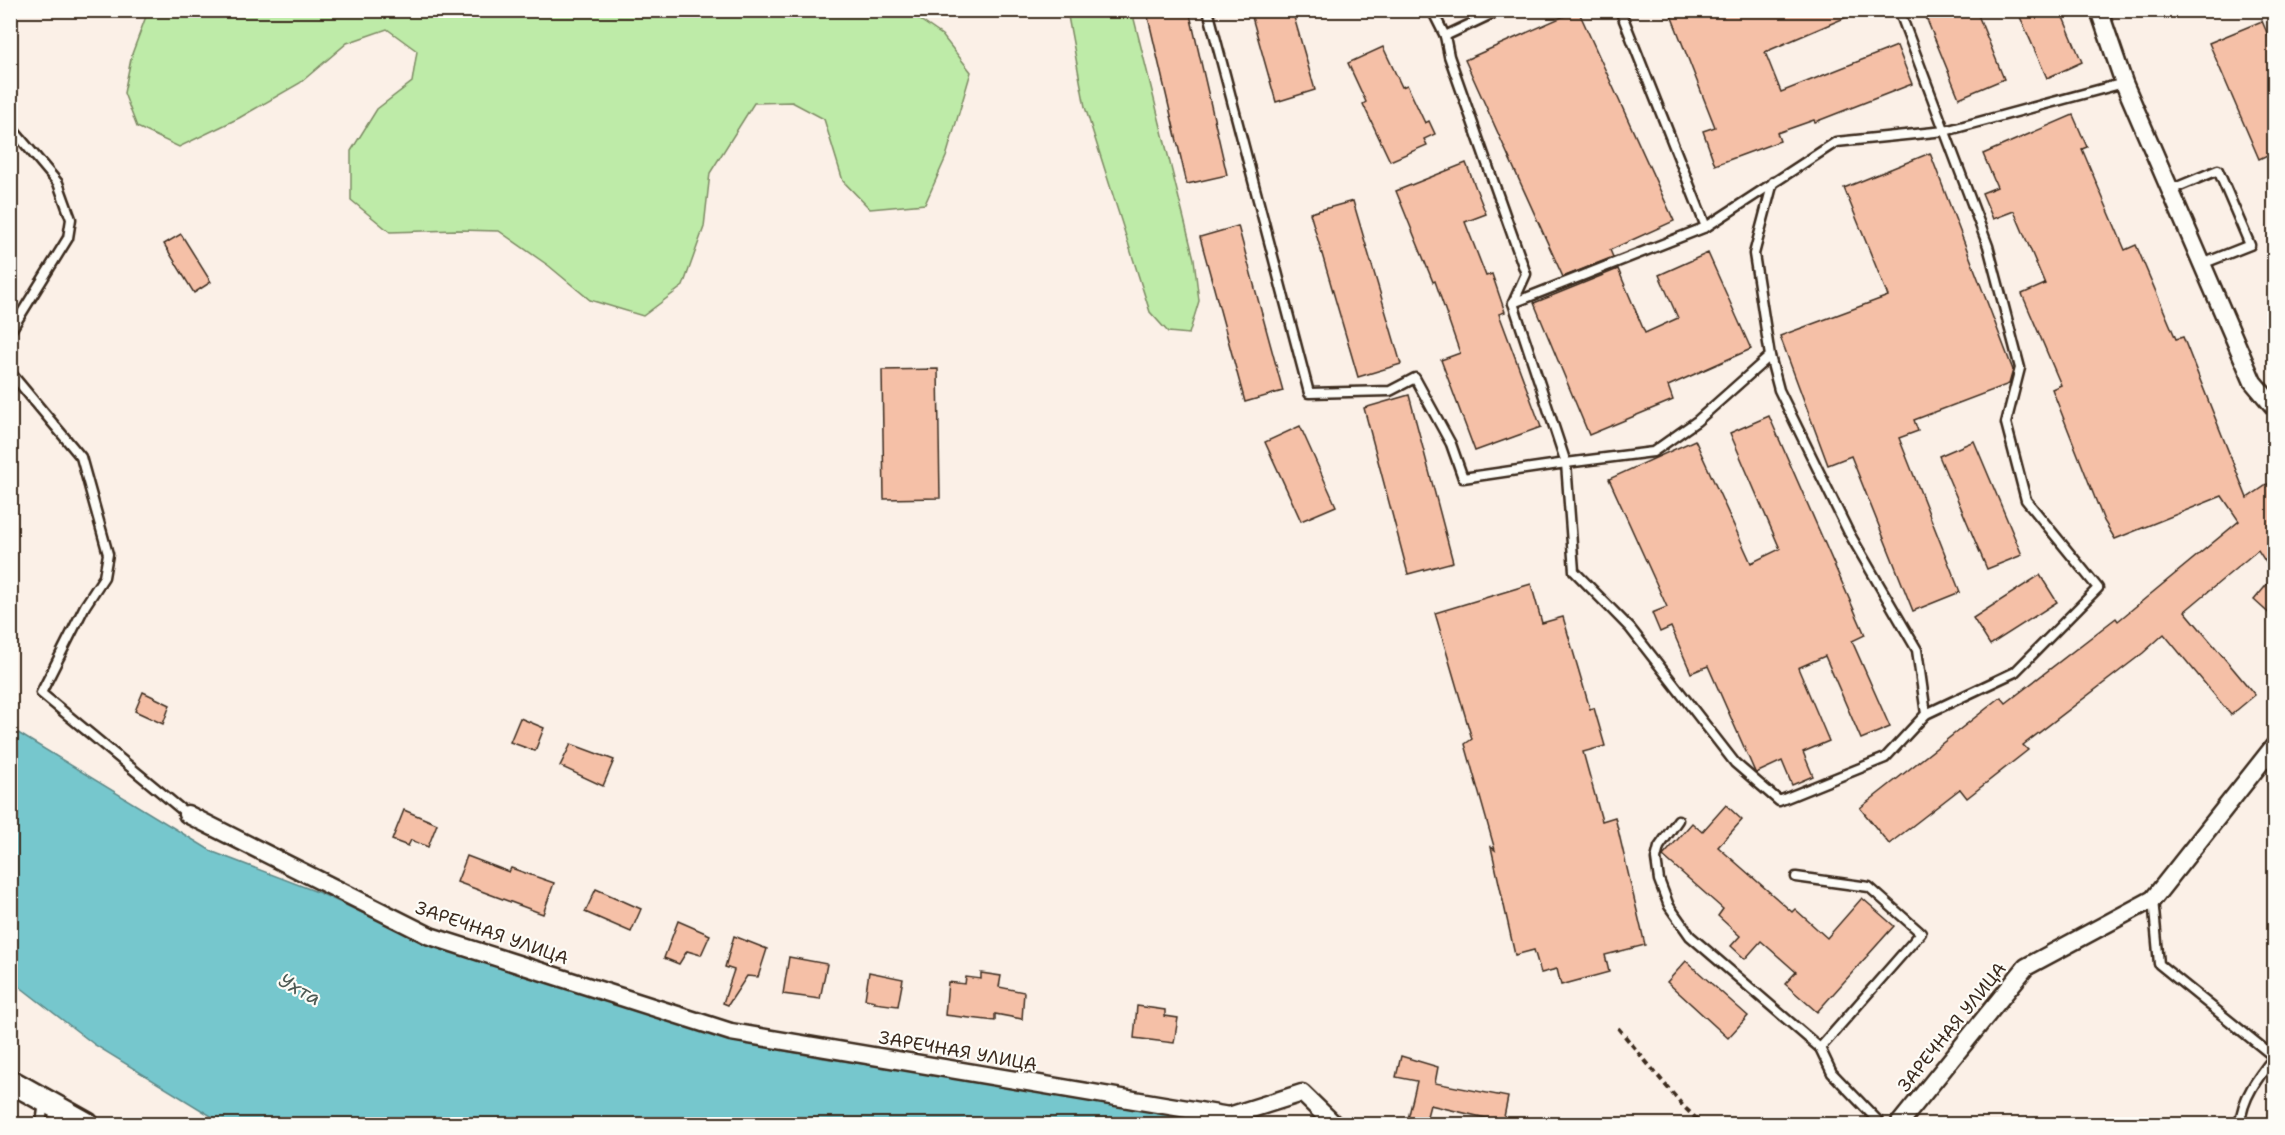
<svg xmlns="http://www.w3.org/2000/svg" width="2285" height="1135" viewBox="0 0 2285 1135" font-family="'Shantell Sans',sans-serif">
<rect width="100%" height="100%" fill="#fbf0e7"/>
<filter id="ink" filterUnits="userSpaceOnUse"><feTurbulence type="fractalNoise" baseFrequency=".0167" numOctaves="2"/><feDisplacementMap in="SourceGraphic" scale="12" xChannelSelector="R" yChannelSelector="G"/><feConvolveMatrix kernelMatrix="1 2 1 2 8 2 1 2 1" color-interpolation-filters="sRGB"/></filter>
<g filter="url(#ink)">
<!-- green -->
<g fill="#beeba8" stroke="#7c8a63" stroke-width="1.5">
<polygon points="148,11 907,11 942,35 971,72 946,157 925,204 870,209 843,181 824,119 792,102 754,103 710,173 704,227 683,286 643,316 590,300 549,266 499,231 458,230 390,232 351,200 351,151 377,109 412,82 417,51 387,29 347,43 300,83 239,118 179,147 137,127 124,93 132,54"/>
<polygon points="1067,11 1132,11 1194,259 1199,301 1189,334 1168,332 1150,312 1085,107"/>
</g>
<!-- water -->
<polygon fill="#76c7cd" stroke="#5e8887" stroke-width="1.5" points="10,728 213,852 320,893 407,934 487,963 624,1004 728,1040 817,1057 1081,1097 1222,1124 224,1124 95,1045 11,980"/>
<!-- building -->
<g fill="#f5c0a7" stroke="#3b2a1e" stroke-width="1.5">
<polygon points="1176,10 1189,10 1227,175 1187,184 1148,17"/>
<polygon points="1250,10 1292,10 1315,90 1276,102"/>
<polygon points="1578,10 1674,221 1610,250 1613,257 1563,277 1465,60"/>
<polygon points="1669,10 1863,10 1765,52 1781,92 1897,46 1912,84 1815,122 1814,120 1777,133 1780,141 1715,165 1703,131 1715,127"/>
<polygon points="1923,10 1976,10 2004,79 1959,98"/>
<polygon points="2017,10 2060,10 2082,62 2047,78"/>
<polygon points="2262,21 2274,49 2274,152 2259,159 2209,43"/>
<polygon points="1383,47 1402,87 1407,85 1425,123 1429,121 1435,134 1424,139 1427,145 1390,161 1363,104 1366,102 1348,63"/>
<polygon points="2073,115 2087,147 2082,149 2125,250 2136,245 2176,339 2183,337 2247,498 2274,480 2274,575 2258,550 2185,611 2255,695 2231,715 2164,634 2143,653 2023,745 2028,750 1967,798 1960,789 1889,844 1860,808 2001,697 2006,703 2116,618 2118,621 2239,521 2222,496 2115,539 2104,521 2052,389 2061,385 2022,294 2045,284 2014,211 1993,219 1982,193 1997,187 1983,154"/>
<polygon points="1930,153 2013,370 2009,384 1914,420 1918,431 1899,438 1960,592 1913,611 1851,456 1828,465 1780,336 1888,296 1844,188"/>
<polygon points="1466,163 1486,214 1465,222 1486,276 1492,274 1505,312 1499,314 1541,427 1475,451 1441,360 1460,353 1435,281 1433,282 1396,191"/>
<polygon points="1353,201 1401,364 1358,377 1310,213"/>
<polygon points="1238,226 1283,391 1245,402 1200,237"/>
<polygon points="181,234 211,282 194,293 164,244"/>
<polygon points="1708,253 1751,349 1668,386 1673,400 1589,435 1534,303 1618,269 1645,333 1678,318 1659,275"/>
<polygon points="938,369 940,498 884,499 882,370"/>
<polygon points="1409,395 1453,562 1408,574 1364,408"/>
<polygon points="1769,416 1865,635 1852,641 1890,727 1861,739 1825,656 1798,668 1829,741 1803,752 1813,776 1792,785 1782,761 1756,773 1755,772 1708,666 1691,673 1671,627 1660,632 1652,613 1667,607 1609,479 1695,440 1751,563 1780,549 1730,433"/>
<polygon points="1300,426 1336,506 1301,521 1265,442"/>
<polygon points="1974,441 2022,555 1987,569 1939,456"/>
<polygon points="2040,575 2057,602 1990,645 1973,618"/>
<polygon points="2274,576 2274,618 2254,600"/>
<polygon points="1531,584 1542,623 1563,617 1590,709 1594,708 1605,746 1583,752 1602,821 1615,817 1645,945 1605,955 1609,972 1561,985 1557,969 1541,973 1534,950 1515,955 1491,847 1495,850 1465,744 1472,739 1435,613"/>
<polygon points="143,692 170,705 163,724 135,711"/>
<polygon points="520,718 544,728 535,751 510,742"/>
<polygon points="571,744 614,760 603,786 560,766"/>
<polygon points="1726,805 1742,820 1718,847 1792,912 1795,909 1827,938 1862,898 1894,926 1817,1012 1785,984 1796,972 1761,941 1745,959 1731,946 1740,936 1718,916 1723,909 1663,856 1692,823 1702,832"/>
<polygon points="404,810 437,824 428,847 411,840 408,846 392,840"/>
<polygon points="467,856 509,872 511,868 554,883 543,914 457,882"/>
<polygon points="596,889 641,909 631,932 585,912"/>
<polygon points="678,921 710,935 701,955 687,951 679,964 664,958"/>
<polygon points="734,936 767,949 758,977 747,976 728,1005 723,1003 734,970 725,967"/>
<polygon points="789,957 827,964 820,999 783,994"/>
<polygon points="1686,961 1748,1016 1728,1038 1667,982"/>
<polygon points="869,972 903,979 898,1006 874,1003 875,1001 865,999"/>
<polygon points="981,973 1001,976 999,987 1024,992 1022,1019 995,1014 995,1021 945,1015 948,982 965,984 966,977 981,979"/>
<polygon points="1137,1006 1165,1010 1165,1016 1178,1018 1174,1043 1134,1038"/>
<polygon points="1401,1056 1438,1067 1435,1083 1508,1097 1503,1122 1430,1105 1425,1124 1408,1119 1417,1081 1396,1077"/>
</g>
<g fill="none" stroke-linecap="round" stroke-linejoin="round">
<!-- lane casing -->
<g stroke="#3b2a1e" stroke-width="13">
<g id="lane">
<polyline points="1208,10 1309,393 1390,391 1415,378 1451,444 1463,478 1566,463 1574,571 1630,628 1735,763 1779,801 1885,758 1926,714 1917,650 1849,533 1779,390 1770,356 1754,254 1773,182"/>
<polyline points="1432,10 1445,36 1500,10"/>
<polyline points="1620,10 1706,227"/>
<polyline points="1899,10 1988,246 2020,368 2006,423 2026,500 2098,588 2015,672 1926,714"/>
<polyline points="1445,36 1449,56 1526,274 1513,303"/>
<polyline points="10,126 58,183 71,219 68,238 10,332"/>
<polyline points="2170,190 2218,170 2250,245 2202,264"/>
<polyline points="1770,356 1697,421 1653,452 1566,463 1513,303 1706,227 1836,142 1945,131 2124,83"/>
<polyline points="10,372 81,457 108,554 104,577 85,606 41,693 187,814"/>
<polyline points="1678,820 1659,847 1656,859 1659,880 1669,906 1690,936 1820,1048 1832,1073 1881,1124"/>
<polyline points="1796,877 1869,887 1921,933 1820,1048"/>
<polyline points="2153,899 2159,964 2274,1057"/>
<polyline points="41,1124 44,1102"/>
<path d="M2240 1124C2242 1098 2258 1077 2274 1057"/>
</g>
</g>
<!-- street casing -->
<g stroke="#3b2a1e" stroke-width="21">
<g id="street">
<polyline points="2099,10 2124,83 2253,382 2274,407"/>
<polyline points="187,814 430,936 731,1032 1229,1116 1302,1093 1334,1124"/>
<polyline points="1899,1124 2026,967 2153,899 2274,746"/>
</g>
</g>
<!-- secondary casing -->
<g stroke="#3b2a1e" stroke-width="27">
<polyline id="secondary" points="10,1081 87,1124"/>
</g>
<!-- path -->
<polyline stroke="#3b2a1e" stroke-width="4" stroke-dasharray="6 4.5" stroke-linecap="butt" points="1618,1028 1683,1106 1702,1124"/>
<!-- lane -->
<use href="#lane" stroke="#fdfcf7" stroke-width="8"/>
<!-- street -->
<use href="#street" stroke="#fdfcf7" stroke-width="16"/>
<!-- secondary -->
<use href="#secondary" stroke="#fdfcf7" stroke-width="22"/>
</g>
</g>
<g text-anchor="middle" stroke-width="4.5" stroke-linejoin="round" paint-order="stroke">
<!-- street labels -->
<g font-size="18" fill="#3b2a1e" stroke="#fdfcf7">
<text transform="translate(492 933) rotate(19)" y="6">ЗАРЕЧНАЯ УЛИЦА</text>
<text transform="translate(1952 1027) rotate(-51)" y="6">ЗАРЕЧНАЯ УЛИЦА</text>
<text transform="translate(958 1051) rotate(10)" y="6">ЗАРЕЧНАЯ УЛИЦА</text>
</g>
<!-- water labels -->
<g font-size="20" font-style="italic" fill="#4d5953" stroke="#fdfcf7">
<text transform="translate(300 989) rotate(29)" y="7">Ухта</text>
</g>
</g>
<!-- margin -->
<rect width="2285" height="1135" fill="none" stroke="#fdfcf7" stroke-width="36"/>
<rect x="18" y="18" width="2249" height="1099" fill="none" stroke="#3b2a1e" stroke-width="2" filter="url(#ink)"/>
</svg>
